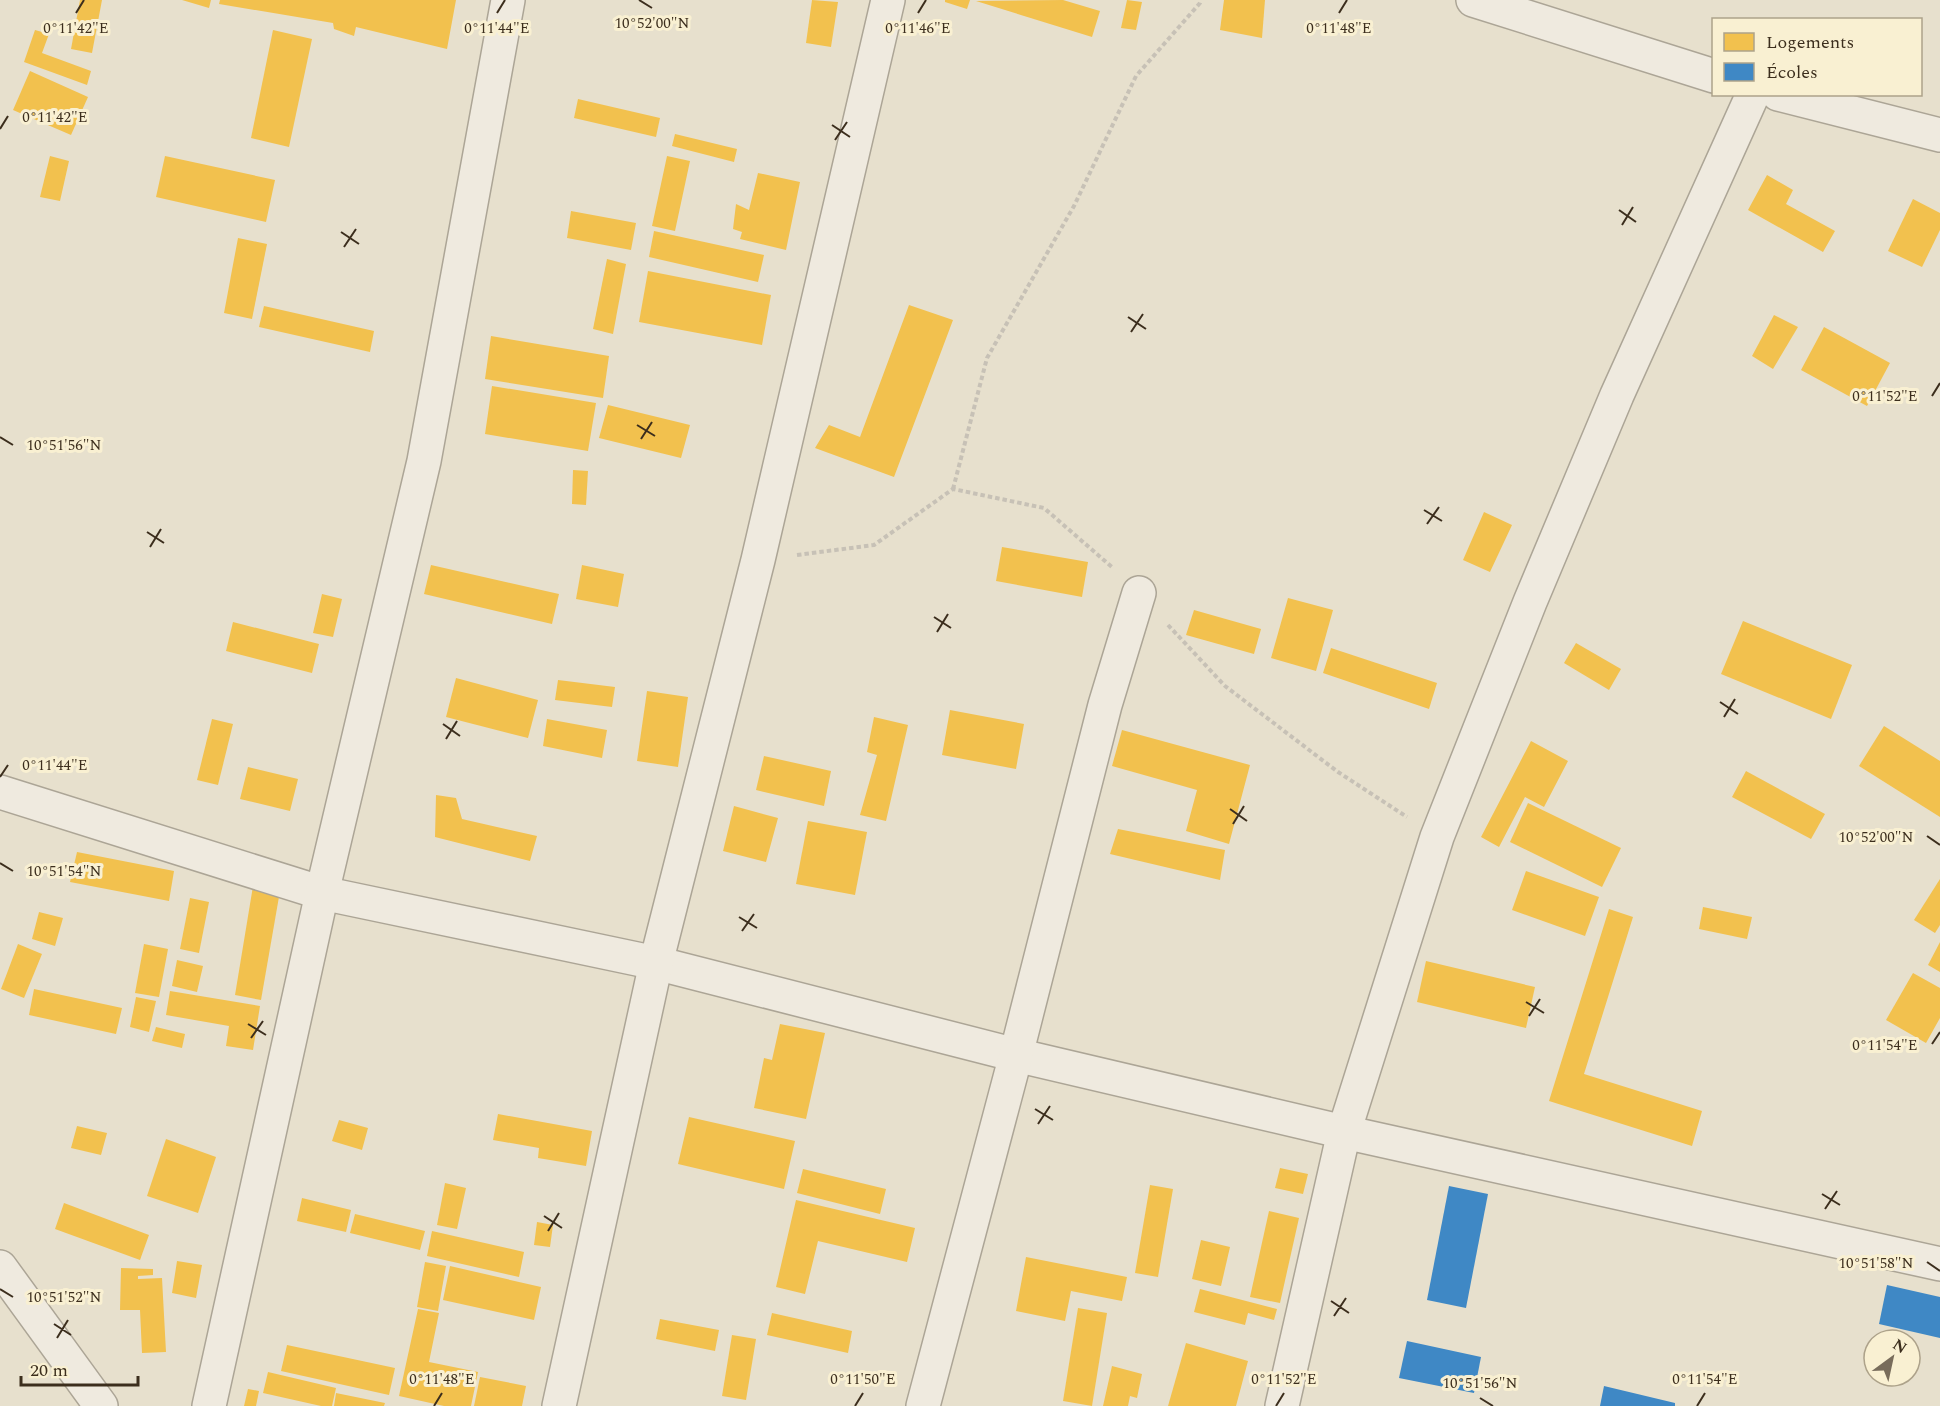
<svg xmlns="http://www.w3.org/2000/svg" width="1940" height="1406" viewBox="0 0 1940 1406" font-family="Spectral,serif">
<rect width="100%" height="100%" fill="#e7e0cd"/>
<!-- homes -->
<g fill="#f2c14e">
<polygon points="80,0 102,0 92,53 71,49"/>
<polygon points="182,0 211,0 209,8"/>
<polygon points="220,0 456,0 447,49 356,27 354,36 334,29 333,23 219,4"/>
<polygon points="812,0 838,2 831,47 806,43"/>
<polygon points="945,0 970,0 967,9 945,2"/>
<polygon points="1063,0 1100,11 1092,37 976,1"/>
<polygon points="1127,0 1142,2 1136,30 1121,28"/>
<polygon points="1224,0 1265,0 1262,38 1220,30"/>
<polygon points="35,30 49,34 42,53 91,71 87,85 24,62"/>
<polygon points="273,30 312,39 289,147 251,138"/>
<polygon points="30,71 88,97 71,135 13,110"/>
<polygon points="578,99 660,118 656,137 574,118"/>
<polygon points="675,134 737,149 734,162 672,146"/>
<polygon points="50,156 69,161 60,201 40,197"/>
<polygon points="165,156 275,180 266,222 156,197"/>
<polygon points="667,156 690,161 675,231 652,226"/>
<polygon points="758,173 800,182 786,250 740,239 742,232 733,229 736,204 749,210"/>
<polygon points="1767,175 1793,190 1786,204 1835,231 1823,252 1748,210"/>
<polygon points="1913,199 1940,213 1940,230 1922,267 1888,251"/>
<polygon points="571,211 636,223 631,250 567,238"/>
<polygon points="654,231 764,255 758,282 649,257"/>
<polygon points="238,238 267,244 252,319 224,313"/>
<polygon points="607,259 626,264 613,334 593,329"/>
<polygon points="648,271 771,295 762,345 639,322"/>
<polygon points="909,305 953,320 894,477 815,448 829,425 860,437"/>
<polygon points="264,306 374,331 370,352 259,327"/>
<polygon points="1774,315 1798,327 1773,369 1752,356"/>
<polygon points="1824,327 1890,363 1867,406 1801,370"/>
<polygon points="491,336 609,356 603,398 485,379"/>
<polygon points="492,386 596,403 588,451 485,434"/>
<polygon points="608,405 690,425 681,458 599,438"/>
<polygon points="573,470 588,471 586,505 572,504"/>
<polygon points="1484,512 1512,525 1490,572 1463,560"/>
<polygon points="1002,547 1088,562 1082,597 996,581"/>
<polygon points="431,565 559,594 552,624 424,594"/>
<polygon points="582,565 624,574 618,607 576,599"/>
<polygon points="322,594 342,599 333,637 313,633"/>
<polygon points="1288,598 1333,610 1316,671 1271,658"/>
<polygon points="1194,610 1261,629 1254,654 1186,635"/>
<polygon points="1743,621 1852,665 1831,719 1721,674"/>
<polygon points="233,622 319,644 312,673 226,651"/>
<polygon points="1576,643 1621,669 1609,690 1564,663"/>
<polygon points="1331,648 1437,683 1429,709 1323,673"/>
<polygon points="456,678 538,700 528,738 446,717"/>
<polygon points="558,680 615,687 612,707 555,700"/>
<polygon points="647,691 688,697 678,767 637,761"/>
<polygon points="950,710 1024,724 1016,769 942,755"/>
<polygon points="874,717 908,725 886,821 860,815 877,755 867,752"/>
<polygon points="212,719 233,724 218,785 197,780"/>
<polygon points="547,719 607,730 602,758 543,746"/>
<polygon points="1884,726 1940,761 1940,817 1859,766"/>
<polygon points="1122,730 1250,765 1229,844 1186,831 1197,790 1112,766"/>
<polygon points="1531,741 1568,761 1544,807 1525,797 1499,847 1481,837"/>
<polygon points="764,756 831,771 824,806 756,790"/>
<polygon points="248,767 298,779 290,811 240,799"/>
<polygon points="1746,771 1825,814 1811,839 1732,797"/>
<polygon points="436,795 456,798 462,819 537,836 530,861 435,837"/>
<polygon points="1528,803 1621,848 1602,887 1510,842"/>
<polygon points="734,806 778,818 766,862 723,851"/>
<polygon points="808,821 867,832 855,895 796,884"/>
<polygon points="1118,829 1225,850 1220,880 1110,854"/>
<polygon points="77,852 174,871 169,901 70,882"/>
<polygon points="1526,871 1599,897 1585,936 1512,910"/>
<polygon points="1940,879 1940,925 1935,933 1914,920"/>
<polygon points="253,886 280,891 261,1000 235,995"/>
<polygon points="190,898 209,902 199,953 180,949"/>
<polygon points="1703,907 1752,917 1747,939 1699,929"/>
<polygon points="1609,909 1633,917 1584,1074 1702,1111 1692,1146 1549,1101"/>
<polygon points="39,912 63,918 55,946 32,939"/>
<polygon points="1940,942 1940,972 1928,965"/>
<polygon points="18,944 42,954 24,998 1,989"/>
<polygon points="144,944 168,949 159,997 135,993"/>
<polygon points="177,960 203,966 197,992 172,986"/>
<polygon points="1426,961 1535,987 1526,1028 1417,1002"/>
<polygon points="1913,973 1940,988 1940,1018 1926,1043 1886,1020"/>
<polygon points="34,989 122,1008 116,1034 29,1015"/>
<polygon points="170,991 260,1006 253,1050 226,1046 229,1026 166,1015"/>
<polygon points="136,997 156,1001 149,1032 130,1027"/>
<polygon points="780,1024 825,1033 806,1119 754,1108 764,1058 772,1060"/>
<polygon points="156,1027 185,1034 182,1048 152,1041"/>
<polygon points="498,1114 592,1131 586,1166 538,1158 539,1148 493,1140"/>
<polygon points="689,1117 795,1141 784,1189 678,1164"/>
<polygon points="339,1120 368,1128 362,1150 332,1141"/>
<polygon points="77,1126 107,1133 101,1155 71,1148"/>
<polygon points="166,1139 216,1157 198,1213 147,1196"/>
<polygon points="1280,1168 1308,1174 1303,1194 1275,1188"/>
<polygon points="803,1169 886,1189 880,1214 797,1193"/>
<polygon points="445,1183 466,1188 457,1229 437,1225"/>
<polygon points="1150,1185 1173,1189 1158,1277 1135,1273"/>
<polygon points="302,1198 351,1210 346,1232 297,1221"/>
<polygon points="796,1200 915,1228 907,1262 818,1241 805,1294 776,1287"/>
<polygon points="64,1203 149,1235 140,1260 55,1229"/>
<polygon points="1269,1211 1299,1218 1280,1303 1250,1297"/>
<polygon points="355,1214 425,1231 420,1250 350,1233"/>
<polygon points="537,1222 553,1225 550,1247 534,1245"/>
<polygon points="432,1231 524,1252 519,1277 427,1256"/>
<polygon points="1201,1240 1230,1247 1221,1286 1192,1279"/>
<polygon points="1026,1257 1127,1277 1122,1301 1071,1291 1065,1321 1016,1311"/>
<polygon points="177,1261 202,1265 196,1298 172,1293"/>
<polygon points="425,1262 446,1266 438,1311 417,1307"/>
<polygon points="450,1266 541,1287 534,1320 443,1300"/>
<polygon points="121,1268 153,1269 153,1275 138,1276 138,1279 162,1278 166,1352 142,1353 140,1310 120,1310"/>
<polygon points="1200,1289 1277,1309 1274,1320 1248,1313 1245,1325 1194,1312"/>
<polygon points="1078,1308 1107,1313 1092,1406 1063,1401"/>
<polygon points="418,1309 439,1313 429,1362 478,1372 471,1406 444,1406 399,1396"/>
<polygon points="772,1313 852,1331 848,1353 767,1335"/>
<polygon points="660,1319 719,1330 715,1351 656,1339"/>
<polygon points="732,1335 756,1339 746,1400 722,1396"/>
<polygon points="1186,1343 1248,1361 1236,1406 1168,1406"/>
<polygon points="287,1345 395,1368 389,1395 281,1371"/>
<polygon points="1112,1366 1142,1374 1137,1398 1130,1396 1128,1406 1103,1406"/>
<polygon points="268,1372 336,1388 332,1406 321,1406 263,1393"/>
<polygon points="480,1377 526,1386 522,1406 474,1406"/>
<polygon points="248,1389 259,1391 256,1406 244,1406"/>
<polygon points="336,1393 385,1403 384,1406 334,1406"/>
</g>
<!-- schools -->
<g fill="#3f88c5">
<polygon points="1449,1186 1488,1194 1466,1308 1427,1300"/>
<polygon points="1887,1285 1940,1297 1940,1338 1879,1324"/>
<polygon points="1407,1341 1481,1357 1474,1393 1399,1378"/>
<polygon points="1604,1386 1675,1403 1675,1406 1600,1406"/>
</g>
<g fill="none" stroke-linecap="round" stroke-linejoin="round">
<!-- minor casing -->
<g stroke="#aca596" stroke-width="36">
<g id="minor">
<polyline points="1473,0 1714,76"/>
<polyline points="1778,94 1940,135"/>
<polyline points="0,792 322,893 656,963 1016,1055 1344,1132 1940,1264"/>
<polyline points="0,1267 101,1406"/>
<polyline points="209,1406 322,893 424,461 508,0"/>
<polyline points="559,1406 656,963 758,560 888,0"/>
<polyline points="923,1406 1016,1055 1105,705 1139,593"/>
<polyline points="1282,1406 1344,1132 1437,837 1530,602 1617,395 1753,94"/>
</g>
</g>
<!-- path -->
<g stroke="#c7c1b6" stroke-width="4" stroke-dasharray="4.5 3" stroke-linecap="butt">
<polyline points="953,489 987,358 1074,206 1136,76 1200,3 1201,0"/>
<polyline points="797,555 874,545 953,489 1044,508 1113,568"/>
<polyline points="1168,625 1225,686 1338,772 1407,817"/>
</g>
<!-- minor -->
<use href="#minor" stroke="#efeadf" stroke-width="33"/>
</g>
<!-- ticks -->
<path fill="none" stroke="#3c2e1d" stroke-width="2" d="M639 0 652 8M76 13 84 0M497 13 505 0M918 13 926 0M1339 13 1347 0M832 125 850 137M0 129 8 116M835 140 847 122M1619 210 1636 222M1622 225 1633 207M341 232 359 244M344 247 356 229M1128 317 1146 329M1131 332 1143 314M1932 396 1940 383M637 425 655 436M0 437 13 445M641 439 652 422M1424 510 1442 521M1427 524 1439 507M147 532 164 543M150 547 161 529M934 617 951 628M937 632 948 614M1720 702 1738 714M1724 717 1735 699M443 724 460 736M446 739 457 721M0 777 8 765M1230 809 1247 821M1233 824 1244 806M1927 836 1940 845M0 863 13 871M739 917 757 928M742 931 754 914M1526 1002 1544 1013M1529 1016 1540 999M248 1024 266 1035M251 1038 263 1021M1932 1044 1940 1032M1035 1109 1053 1120M1038 1124 1050 1106M1822 1194 1840 1205M1825 1209 1837 1191M544 1216 562 1228M548 1231 559 1213M1927 1262 1940 1271M0 1289 13 1297M1331 1301 1349 1313M1334 1316 1346 1298M54 1324 71 1335M57 1338 68 1320M1480 1398 1493 1406M434 1406 442 1393M855 1406 863 1393M1276 1406 1284 1393M1697 1406 1705 1393"/>
<g font-size="15" text-anchor="middle" fill="#3c2e1d" stroke="#f9f0d2" stroke-width="6" stroke-linejoin="round" paint-order="stroke">
<text x="652" y="28">10°52'00"N</text>
<text x="497" y="33">0°11'44"E</text>
<text x="76" y="33">0°11'42"E</text>
<text x="918" y="33">0°11'46"E</text>
<text x="1339" y="33">0°11'48"E</text>
<text x="55" y="122">0°11'42"E</text>
<text x="1885" y="401">0°11'52"E</text>
<text x="64" y="450">10°51'56"N</text>
<text x="55" y="770">0°11'44"E</text>
<text x="1876" y="842">10°52'00"N</text>
<text x="64" y="876">10°51'54"N</text>
<text x="1885" y="1050">0°11'54"E</text>
<text x="1876" y="1268">10°51'58"N</text>
<text x="64" y="1302">10°51'52"N</text>
<text x="442" y="1384">0°11'48"E</text>
<text x="863" y="1384">0°11'50"E</text>
<text x="1284" y="1384">0°11'52"E</text>
<text x="1705" y="1384">0°11'54"E</text>
<text x="1480" y="1388">10°51'56"N</text>
</g>
<!-- legend -->
<rect x="1712" y="18" width="210" height="78" fill="#f9f0d2" stroke="#ada28a" stroke-width="1.5"/>
<rect x="1724" y="33" width="30" height="18" fill="#f2c14e" stroke="#ada28a" stroke-width="1.5"/>
<text x="1766" y="48" font-size="18" fill="#3c2e1d">Logements</text>
<rect x="1724" y="63" width="30" height="18" fill="#3f88c5" stroke="#ada28a" stroke-width="1.5"/>
<text x="1766" y="78" font-size="18" fill="#3c2e1d">Écoles</text>
<!-- north arrow -->
<g transform="translate(1892 1358) rotate(33)"><circle r="28" fill="#f9f0d2" stroke="#ada28a" stroke-width="1.5"/>
<path d="M0-4.5L10 22L0 15L-10 22Z" fill="#786c5b"/>
<text y="-9" font-size="16" font-weight="bold" text-anchor="middle" fill="#3c2e1d">N</text>
</g>
<!-- scale -->
<path d="M21 1376v9h117v-9" fill="none" stroke="#3c2e1d" stroke-width="3"/>
<text x="30" y="1376" font-size="18" fill="#3c2e1d" stroke="#f9f0d2" stroke-width="4.5" paint-order="stroke">20 m</text>
</svg>
